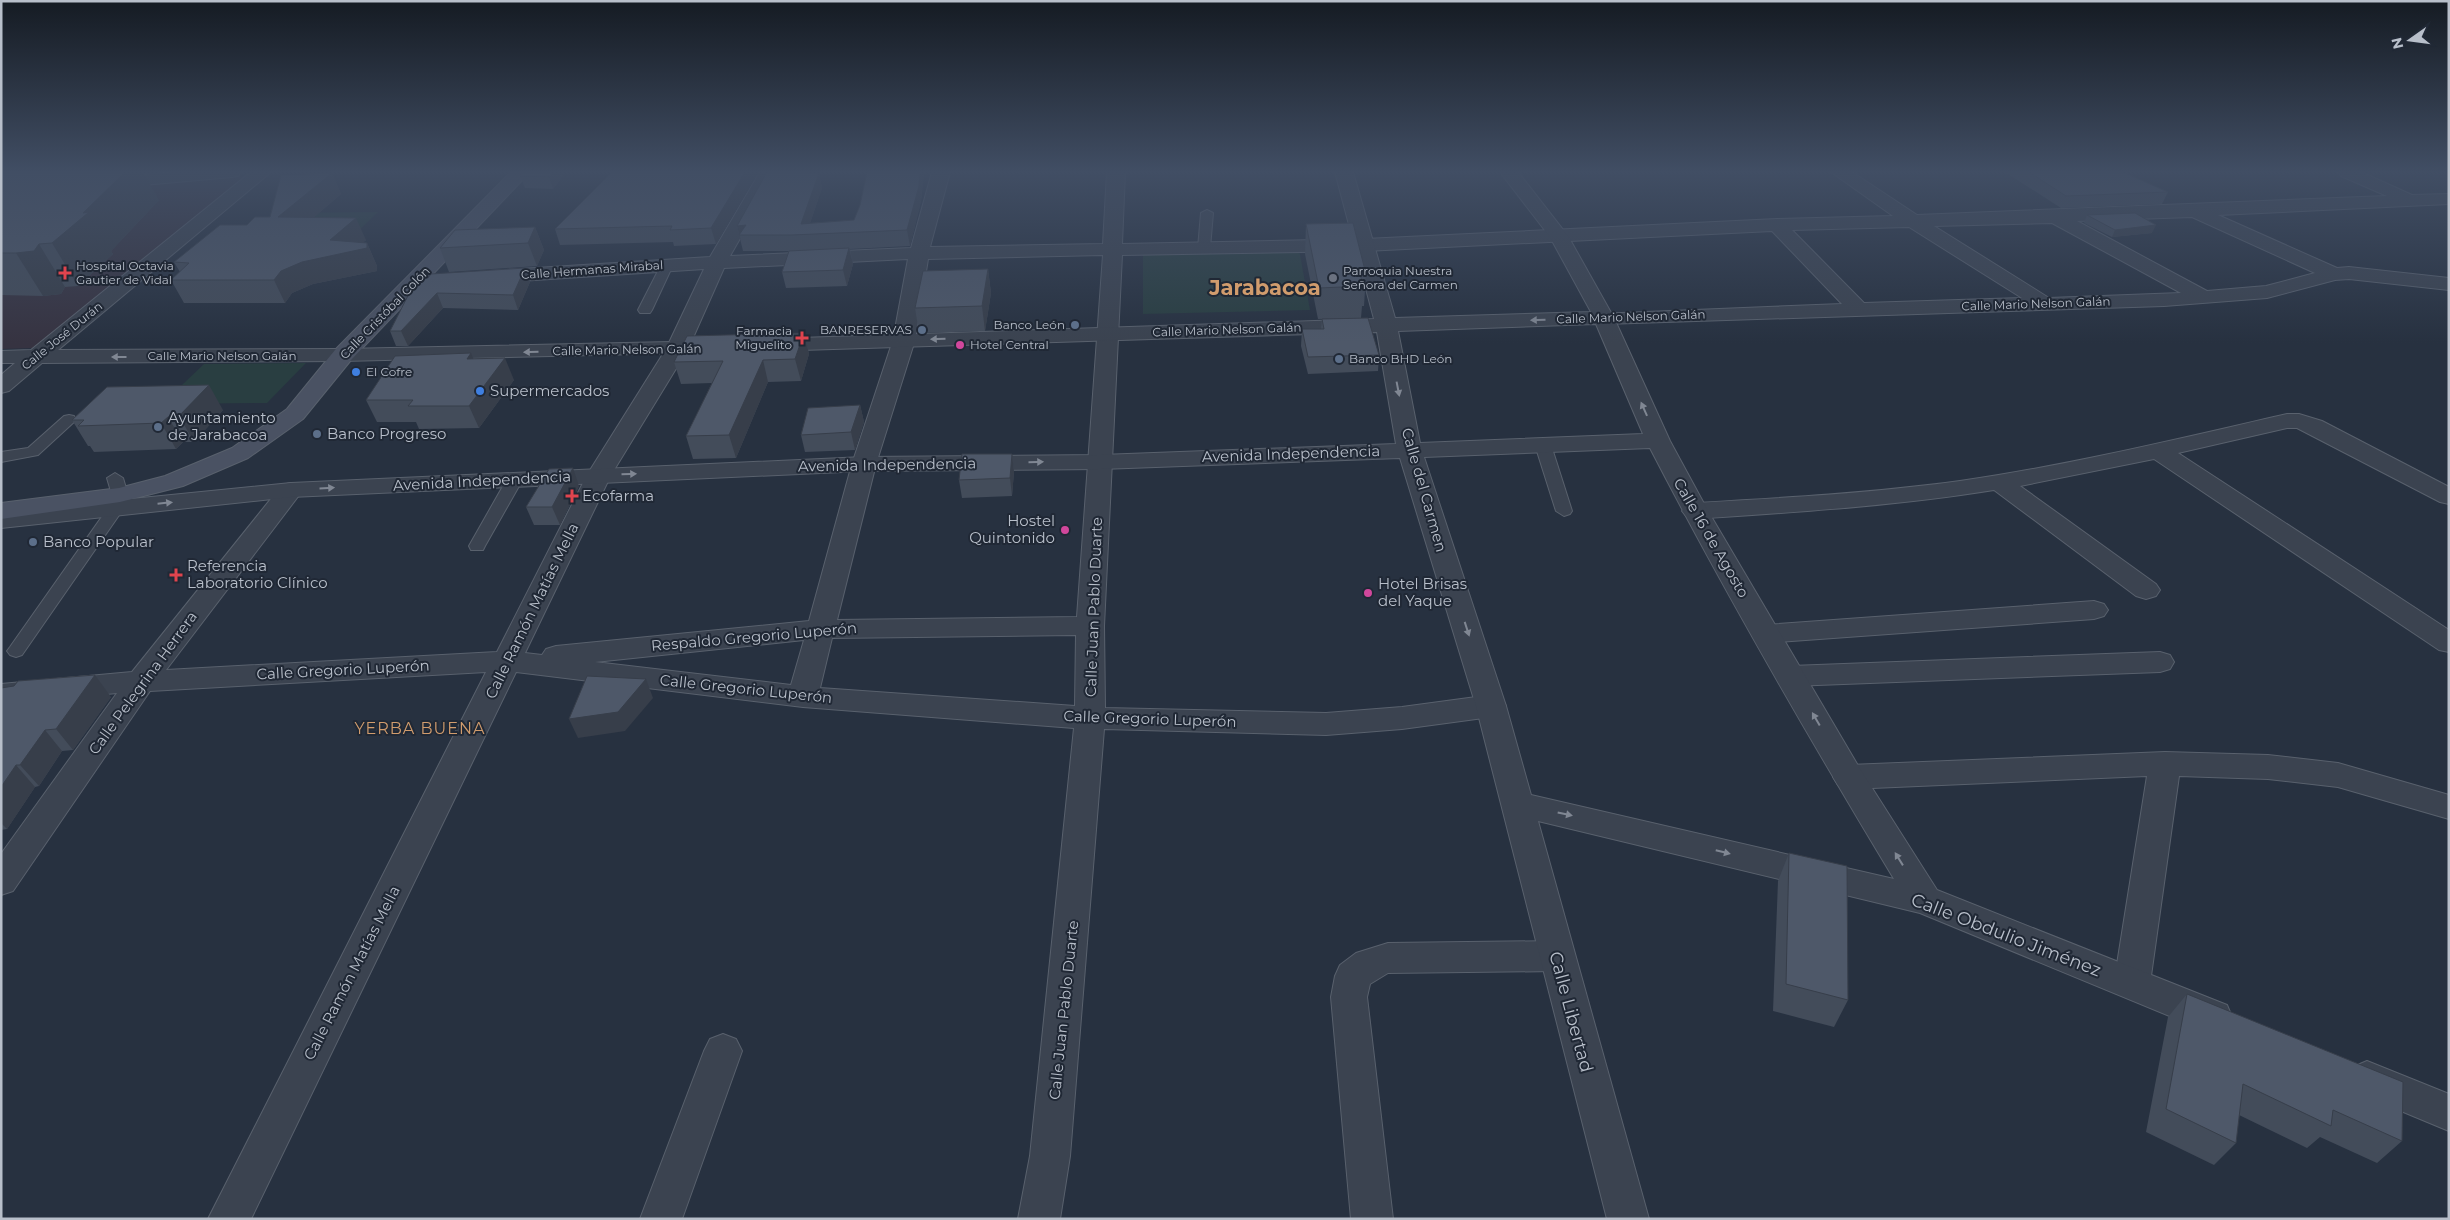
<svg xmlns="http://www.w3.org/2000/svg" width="2450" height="1220" viewBox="0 0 2450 1220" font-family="Montserrat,sans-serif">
<rect width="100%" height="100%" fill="#273140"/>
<!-- medical -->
<polygon fill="#363341" points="249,176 35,348 1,349 1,198"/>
<!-- green -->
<g fill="#293e41">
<polygon points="378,212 355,234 276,213"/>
<polygon points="1299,249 1310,310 1143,314 1143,252"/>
<polygon points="306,363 267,403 162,404 204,364"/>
</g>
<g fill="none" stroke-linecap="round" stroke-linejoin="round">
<!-- service casing -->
<g stroke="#59616d" stroke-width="2">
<g id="service">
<polygon points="1207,210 1213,213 1210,248 1204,252 1198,248 1201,213"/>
<polygon points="667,261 673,265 652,310 650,313 640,313 638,310 661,265"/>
<polygon points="69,415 74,416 76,419 74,422 38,455 1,462 1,452 28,448 64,416"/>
<polygon points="1543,440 1551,445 1572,511 1570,514 1564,516 1556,511 1535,445"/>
<polygon points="115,473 123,478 128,495 124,508 22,655 16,657 10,655 7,651 10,647 108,508 112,495 107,478"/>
<polygon points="515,474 523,479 485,546 483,550 471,550 469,546 507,479"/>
</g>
</g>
<!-- minor casing -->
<g stroke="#59616d" stroke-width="2">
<g id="minor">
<polygon points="251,172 271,172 58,350 343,349 351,350 354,355 351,360 343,361 42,363 9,391 1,393 1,375 15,363 1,363 1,351 31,350"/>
<path d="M760 172H778L730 256 911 248 932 172H950L930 247 1103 244 1107 172H1125L1122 244 1365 239 1777 219 1893 216 1831 172H1852L1917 215 2387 196 2341 176 2338 172H2361L2412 195 2449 194V204L2218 215 2337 268 2349 267 2449 278V290L2349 279 2335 280 2267 298 2164 306 1604 324 1597 322 1594 318 1597 314 1842 304 1772 231 1365 251 1122 255 1104 626 1105 708 1326 713 1402 707 1491 695 1502 699 1506 706 1502 713 1491 717 1402 729 1326 735 1104 729 1070 1156 1060 1219H1018L1030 1156 1074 728 803 707 516 672 251 1219H208L486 672 150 691 13 891 1 895V854L117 693 1 704V684L132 672 282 485 291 483 300 485 303 490 166 670 497 652 587 475 666 349 704 269 490 283 483 281 480 277 483 273 490 271 710 257ZM2192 217 2315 273 2266 286 2207 291 2077 221ZM2052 223 2181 293 2049 298 1934 226ZM1909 227 2022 298 1864 303 1792 230ZM1103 255 1077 617 837 620 876 464 915 340 928 259ZM908 259 893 340 852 464 809 621 556 646 546 649 542 655 525 653 611 475 688 349 724 268ZM1076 635 1075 706 820 688 832 638ZM804 640 791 685 595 662Z"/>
<path d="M2287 414H2299L2322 421 2449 487V504L2440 502 2297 428H2287L2178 453 2449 630V652L2439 650 2154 459 2020 486 2156 584 2160 590 2156 596 2146 599 2136 596 1994 490C1895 506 1795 512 1695 519L1686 516 1682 511 1686 506 1695 503C1783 498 1872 493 1960 481 2070 465 2178 439 2287 414Z"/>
<polygon points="2094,601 2104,604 2108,610 2104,616 2094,619 1766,643 1756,641 1752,634 1756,627 1766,625"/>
<polygon points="2160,652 2170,655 2174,662 2170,669 2160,672 1791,686 1781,683 1776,676 1781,669 1791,666"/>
<polygon points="2165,752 2268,755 2338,763 2449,795 2449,819 2338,787 2268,779 2179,776 2150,983 2145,994 2132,999 2119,994 2114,983 2147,776 1849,789 1838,785 1833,777 1838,769 1849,765"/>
<polygon points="1556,941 1569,945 1574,956 1569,967 1556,971 1388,973 1370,984 1367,997 1393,1219 1351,1219 1331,997 1335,976 1340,965 1356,953 1388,943"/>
<polygon points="723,1034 736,1039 742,1051 682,1219 640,1219 704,1051 710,1039"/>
</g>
</g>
<!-- tertiary casing -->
<g stroke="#59616d" stroke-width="2">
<g id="tertiary">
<polygon points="174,172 241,172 238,176 232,177 110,188 104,187 101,183 104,179 110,178"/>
<path d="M1335 172H1353L1395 318 1591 312 1550 237 1500 172H1518L1568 236 1614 318 1670 441 1708 511 1860 769 1937 890 2227 1005 2232 1017 2227 1029 2214 1033 2201 1029 1920 913 1538 821 1649 1219H1607L1476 706 1400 458 1101 469 864 471 291 497 1 528V512L291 483 864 457 1101 455 1396 444 1377 332 769 351 761 350 758 345 761 340 769 339 1374 319ZM1596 324 1643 434 1420 443 1398 331ZM1650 448C1726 595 1809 738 1894 879L1531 795 1506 706 1424 457Z"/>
<polygon points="718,341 726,342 729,347 726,352 343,361 335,360 332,355 335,350 343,349"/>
<polygon points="2367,1061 2449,1094 2449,1131 2353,1091 2348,1079 2353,1067"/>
</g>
</g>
<!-- secondary casing -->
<g stroke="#59616d" stroke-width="2">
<polygon id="secondary" points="511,172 530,172 351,360 303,419 248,458 183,486 120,502 1,519 1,503 119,488 165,476 232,448 287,409 335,350"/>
</g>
<!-- service -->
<use href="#service" fill="#3b4350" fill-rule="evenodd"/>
<!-- minor -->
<use href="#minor" fill="#3b4350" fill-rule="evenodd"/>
<!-- tertiary -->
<use href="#tertiary" fill="#3b4350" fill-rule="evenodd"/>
<!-- secondary -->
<use href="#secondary" fill="#4a5263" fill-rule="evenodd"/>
</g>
<!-- wall -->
<g fill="#434c5a">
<polygon points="1,172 159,200 111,251 113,254 78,286 65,287 61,294 43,296 1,295"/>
<polygon points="522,172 566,172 553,189 525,188 520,176"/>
<polygon points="758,172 716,244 674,246 673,242 560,245 555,229"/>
<polygon points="767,172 815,172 815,173 819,173 822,188 810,223 854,220 860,205 867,172 924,172 921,201 910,246 850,249 853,264 847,286 786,288 782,272 789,251 743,251 737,226"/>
<polygon points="2005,172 2123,172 2168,192 2162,204 2061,208"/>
<polygon points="332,173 341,194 314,217 366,240 362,243 367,243 377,266 377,271 313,284 292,293 285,303 184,303 171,280 180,272 174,262 247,225 270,217"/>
<polygon points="2087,215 2152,233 2112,237 2084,223"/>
<polygon points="1306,224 1366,274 1364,306 1362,306 1361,318 1318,319 1305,254"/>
<polygon points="535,227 544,250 537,266 449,272 440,248"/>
<polygon points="525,268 530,282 518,310 443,308 408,346 396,346 390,331 428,278"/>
<polygon points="988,269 991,293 985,331 919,333 915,308"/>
<polygon points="1322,319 1379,355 1378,371 1308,374 1301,346 1302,329 1321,329"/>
<polygon points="804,333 809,354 801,381 768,382 736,458 693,459 686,436 712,383 681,384 674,362"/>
<polygon points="474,359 514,380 479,428 419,429 416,422 377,422 366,400"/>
<polygon points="860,405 864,422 855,450 805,452 801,435"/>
<polygon points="223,410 194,442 183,442 176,449 94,452 90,446 88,446 72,420"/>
<polygon points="1012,454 1014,472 1012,496 962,498 959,480"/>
<polygon points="579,486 560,525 534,525 526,507"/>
<polygon points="1,688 111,697 73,750 62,751 39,786 35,787 7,829 1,830"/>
<polygon points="1789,853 1848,1000 1834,1027 1773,1011 1778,881"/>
<polygon points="2187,994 2402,1141 2377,1163 2320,1137 2307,1148 2239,1115 2236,1143 2214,1165 2146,1132 2168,1017"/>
</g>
<!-- shaded-wall -->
<g fill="#373e4a">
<polygon points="125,172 143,172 159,200 111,251 113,254 78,286 52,243"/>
<polygon points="553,172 566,172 553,189 549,177"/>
<polygon points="745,172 758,172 716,244 711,228"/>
<polygon points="920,172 924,172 921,201 910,246 907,230"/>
<polygon points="332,173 341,194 289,239 278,217"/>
<polygon points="819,173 822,188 806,235 801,224"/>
<polygon points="356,218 366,240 352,252 367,243 377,266 377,271 313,284 292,293 285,303 274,280 281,271 330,240"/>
<polygon points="746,225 739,235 741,241 737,226"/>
<polygon points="2156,225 2152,233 2112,237 2115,230"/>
<polygon points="535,227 544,250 537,266 528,243"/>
<polygon points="39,244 65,287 61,294 43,296 16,253"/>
<polygon points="849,248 853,264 847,286 843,270"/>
<polygon points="525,268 530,282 518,310 513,295"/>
<polygon points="988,269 991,293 985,331 982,306"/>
<polygon points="437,293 443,308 408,346 401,331"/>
<polygon points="804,333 809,354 801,381 795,359"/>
<polygon points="471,353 480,375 467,359"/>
<polygon points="505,358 514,380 479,428 469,406"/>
<polygon points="763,360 768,382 736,458 729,435"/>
<polygon points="209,385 223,410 194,442 179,416"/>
<polygon points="860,405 864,422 855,450 851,432"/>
<polygon points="168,417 183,442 176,449 161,423"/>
<polygon points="1012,454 1014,472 1012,496 1010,478"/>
<polygon points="573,468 579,486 560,525 552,507"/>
<polygon points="95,675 111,697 73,750 56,729"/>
<polygon points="646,679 653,698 625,731 578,738 569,719"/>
<polygon points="45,730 62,751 39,786 20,765"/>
<polygon points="16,765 35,787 7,829 1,823 1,787"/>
</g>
<!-- building -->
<g fill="#4e5869" stroke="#373e4a">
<polygon points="1,172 125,172 83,213 89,212 52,243 39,244 34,251 16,253 1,253"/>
<polygon points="522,172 553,172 549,177 520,176"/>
<polygon points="612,172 745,172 711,228 670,230 672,226 555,229"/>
<polygon points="767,172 809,172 809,173 819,173 801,224 854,220 860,205 867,172 920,172 919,186 907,230 792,235 739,235 746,225 737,226"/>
<polygon points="2029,172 2123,172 2168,192 2066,196"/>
<polygon points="332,173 278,217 356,218 330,240 367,243 367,248 302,262 281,271 274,280 171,280 189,263 174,262 220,225 247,225 255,217 270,217 281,175"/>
<polygon points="2135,213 2156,225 2115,230 2087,215"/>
<polygon points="1353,223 1366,274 1360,275 1364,286 1319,288 1306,224"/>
<polygon points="535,227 528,243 440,248 455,230"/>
<polygon points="849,248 843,270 782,272 789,251"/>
<polygon points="525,268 513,295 437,293 401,331 390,331 417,278 428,278 431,274"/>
<polygon points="988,269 982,306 915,308 923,271"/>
<polygon points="1368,318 1379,355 1308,357 1302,329 1324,329 1322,319"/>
<polygon points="804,333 795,359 763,360 729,435 686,436 723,361 674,362 687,336"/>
<polygon points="471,353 467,359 505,358 469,406 408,406 413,400 366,400 395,356"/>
<polygon points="209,385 179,416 168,417 161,423 78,426 84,420 72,420 107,387"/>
<polygon points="860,405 851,432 801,435 808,408"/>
<polygon points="962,454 1012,454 1010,478 959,480"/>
<polygon points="573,468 552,507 526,507 549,469"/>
<polygon points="95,675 56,729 45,730 20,765 16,765 1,787 1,688 14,686 18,681"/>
<polygon points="587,676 646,679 618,712 569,719"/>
<polygon points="1789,853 1847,866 1848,1000 1786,984"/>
<polygon points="2187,994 2403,1082 2402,1141 2333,1110 2331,1126 2243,1084 2236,1143 2166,1109"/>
</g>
<!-- one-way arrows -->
<defs><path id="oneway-solid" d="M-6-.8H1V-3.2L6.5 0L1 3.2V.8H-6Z" transform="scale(1.25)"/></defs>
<g fill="#808793">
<use href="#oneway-solid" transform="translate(1538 320) rotate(178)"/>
<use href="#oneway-solid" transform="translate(938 339) rotate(178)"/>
<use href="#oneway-solid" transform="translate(531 352) rotate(179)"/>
<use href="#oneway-solid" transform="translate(119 357) rotate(180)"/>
<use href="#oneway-solid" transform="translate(1398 389) rotate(79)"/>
<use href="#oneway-solid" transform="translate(1644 409) rotate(-114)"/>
<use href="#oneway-solid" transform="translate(1036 462) rotate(-1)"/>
<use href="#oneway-solid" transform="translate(629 474) rotate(-2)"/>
<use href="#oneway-solid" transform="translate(327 488) rotate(-3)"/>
<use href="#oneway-solid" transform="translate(165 503) rotate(-6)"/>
<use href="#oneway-solid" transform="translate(1467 629) rotate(72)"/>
<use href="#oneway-solid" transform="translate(1816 719) rotate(-120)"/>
<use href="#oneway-solid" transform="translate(1565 814) rotate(12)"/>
<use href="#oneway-solid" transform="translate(1723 852) rotate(14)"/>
<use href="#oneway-solid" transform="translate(1899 859) rotate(-122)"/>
</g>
<!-- sky -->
<linearGradient id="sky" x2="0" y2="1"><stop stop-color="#151b23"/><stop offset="0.5" stop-color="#414e64"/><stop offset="1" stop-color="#414e64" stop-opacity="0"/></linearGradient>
<rect width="2450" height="343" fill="url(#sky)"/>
<!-- markers -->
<g fill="#e0444e" stroke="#202835" stroke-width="2">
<path d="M62.5 265.5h5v5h5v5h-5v5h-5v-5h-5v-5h5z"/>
<path d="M799.5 330.5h5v5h5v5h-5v5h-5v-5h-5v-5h5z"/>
<path d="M569.5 488.5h5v5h5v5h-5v5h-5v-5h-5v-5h5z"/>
<path d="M173.5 567.5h5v5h5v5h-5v5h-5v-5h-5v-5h5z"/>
</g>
<circle fill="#6b7280" stroke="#202835" stroke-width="2" cx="1333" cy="278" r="5"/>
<g fill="#5c6f8a" stroke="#202835" stroke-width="2">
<circle cx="1075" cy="325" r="5"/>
<circle cx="922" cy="330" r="5"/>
<circle cx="1339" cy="359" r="5"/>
<circle cx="158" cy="427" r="5"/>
<circle cx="317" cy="434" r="5"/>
<circle cx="33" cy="542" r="5"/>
</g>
<g fill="#d1479c" stroke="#202835" stroke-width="2">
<circle cx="960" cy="345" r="5"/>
<circle cx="1065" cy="530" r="5"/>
<circle cx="1368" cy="593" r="5"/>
</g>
<g fill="#3f7fe0" stroke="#202835" stroke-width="2">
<circle cx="356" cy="372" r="5"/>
<circle cx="480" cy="391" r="5"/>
</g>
<g text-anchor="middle" stroke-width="4" stroke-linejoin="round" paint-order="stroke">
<!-- far-poi labels -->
<g font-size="12" fill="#b8bfca" stroke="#202835" text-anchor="start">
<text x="76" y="270">Hospital Octavia<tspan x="76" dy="14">Gautier de Vidal</tspan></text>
<text x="1343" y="275">Parroquia Nuestra<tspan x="1343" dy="14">Señora del Carmen</tspan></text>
<text x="1065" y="329" text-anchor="end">Banco León</text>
<text x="912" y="334" text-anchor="end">BANRESERVAS</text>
<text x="792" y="335" text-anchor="end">Farmacia<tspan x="792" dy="14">Miguelito</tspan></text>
<text x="970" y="349">Hotel Central</text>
<text x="1349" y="363">Banco BHD León</text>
<text x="366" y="376">El Cofre</text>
</g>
<!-- far-street labels -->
<g font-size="12" fill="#b8bfca" stroke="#202835">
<text transform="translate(592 270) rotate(-4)" y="4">Calle Hermanas Mirabal</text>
<text transform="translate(2036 304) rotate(-2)" y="4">Calle Mario Nelson Galán</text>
<text transform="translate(385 313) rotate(-46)" y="4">Calle Cristóbal Colón</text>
<text transform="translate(1631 317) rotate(-2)" y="4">Calle Mario Nelson Galán</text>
<text transform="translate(1227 330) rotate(-2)" y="4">Calle Mario Nelson Galán</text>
<text transform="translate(62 336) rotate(-39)" y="4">Calle José Durán</text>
<text transform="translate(627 350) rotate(-1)" y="4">Calle Mario Nelson Galán</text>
<text x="222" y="360">Calle Mario Nelson Galán</text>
</g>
<!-- poi labels -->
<g font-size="15" fill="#b8bfca" stroke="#202835" text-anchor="start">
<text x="490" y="396">Supermercados</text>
<text x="168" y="423">Ayuntamiento<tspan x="168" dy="17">de Jarabacoa</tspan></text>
<text x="327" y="439">Banco Progreso</text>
<text x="582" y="501">Ecofarma</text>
<text x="1055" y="526" text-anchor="end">Hostel<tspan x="1055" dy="17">Quintonido</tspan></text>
<text x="43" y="547">Banco Popular</text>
<text x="187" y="571">Referencia<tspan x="187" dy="17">Laboratorio Clínico</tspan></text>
<text x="1378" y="589">Hotel Brisas<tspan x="1378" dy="17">del Yaque</tspan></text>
</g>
<!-- street labels -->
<g font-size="15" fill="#b8bfca" stroke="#202835">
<text transform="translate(1291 454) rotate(-2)" y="5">Avenida Independencia</text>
<text transform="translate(887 465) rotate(-1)" y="5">Avenida Independencia</text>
<text transform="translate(482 481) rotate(-3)" y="5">Avenida Independencia</text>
<text transform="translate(1424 490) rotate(74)" y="5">Calle del Carmen</text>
<text transform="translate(1711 538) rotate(60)" y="5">Calle 16 de Agosto</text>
<text transform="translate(1094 607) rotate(-88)" y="5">Calle Juan Pablo Duarte</text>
<text transform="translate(532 611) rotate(-64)" y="5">Calle Ramón Matías Mella</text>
<text transform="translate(754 637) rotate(-5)" y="5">Respaldo Gregorio Luperón</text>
<text transform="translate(343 670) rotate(-3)" y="5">Calle Gregorio Luperón</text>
<text transform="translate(143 683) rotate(-54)" y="5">Calle Pelegrina Herrera</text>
<text transform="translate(746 689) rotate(6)" y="5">Calle Gregorio Luperón</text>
<text transform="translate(1150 719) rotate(2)" y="5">Calle Gregorio Luperón</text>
<text transform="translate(352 973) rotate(-63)" y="5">Calle Ramón Matías Mella</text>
<text transform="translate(1064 1010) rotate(-84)" y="5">Calle Juan Pablo Duarte</text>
</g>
<!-- neighbourhood labels -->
<g font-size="16" letter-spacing="1" fill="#d19c6d" stroke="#202835">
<text x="420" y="734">YERBA BUENA</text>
</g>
<!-- near-street labels -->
<g font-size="18" fill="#b8bfca" stroke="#202835">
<text transform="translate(2006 935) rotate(21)" y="6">Calle Obdulio Jiménez</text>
<text transform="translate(1571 1012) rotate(75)" y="6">Calle Libertad</text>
</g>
<!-- far-town labels -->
<g font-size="21" font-weight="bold" fill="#d19c6d" stroke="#202835">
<text x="1265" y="295">Jarabacoa</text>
</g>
</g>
<!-- border -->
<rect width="2450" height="1220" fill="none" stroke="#b8bfca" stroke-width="5"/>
<!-- north arrow -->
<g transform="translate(2410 40) rotate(256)" stroke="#202835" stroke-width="4" paint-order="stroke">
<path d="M0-4L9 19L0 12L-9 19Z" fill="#b8bfca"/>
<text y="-8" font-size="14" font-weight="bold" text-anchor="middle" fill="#b8bfca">N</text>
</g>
</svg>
